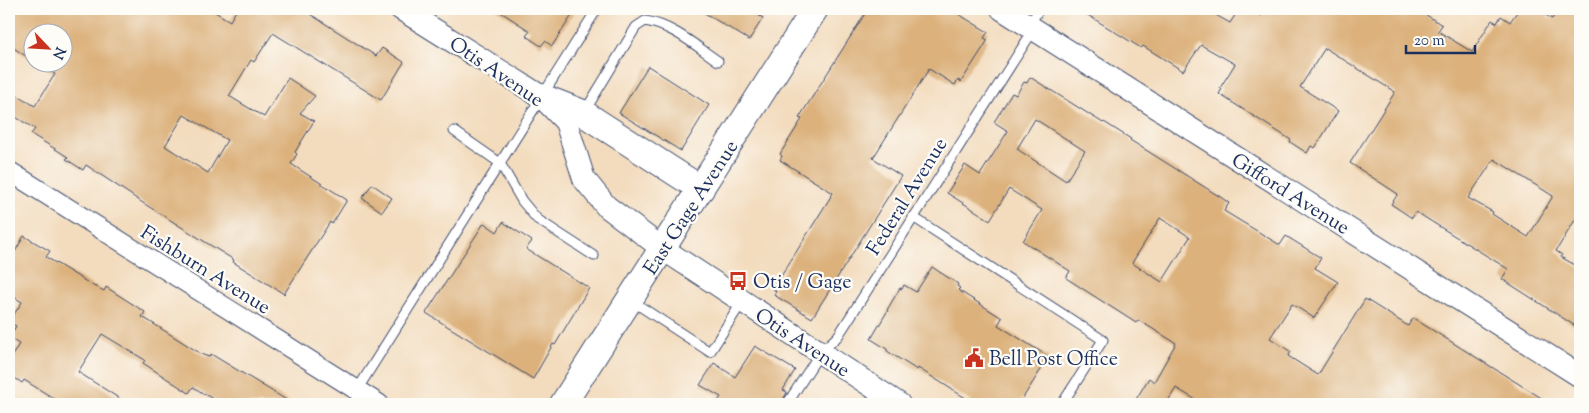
<svg xmlns="http://www.w3.org/2000/svg" width="1589" height="413" viewBox="0 0 1589 413" font-family="'Sorts Mill Goudy',serif">
<rect width="100%" height="100%" fill="#fdfcf7"/>
<filter id="ink" filterUnits="userSpaceOnUse"><feTurbulence type="fractalNoise" baseFrequency=".02" numOctaves="2"/><feDisplacementMap in="SourceGraphic" scale="10" xChannelSelector="R" yChannelSelector="G"/><feConvolveMatrix kernelMatrix="1 2 1 2 8 2 1 2 1" color-interpolation-filters="sRGB"/></filter>
<filter id="wash" filterUnits="userSpaceOnUse"><feTurbulence type="fractalNoise" baseFrequency=".0096" numOctaves="4" result="noise"/><feDisplacementMap in="SourceGraphic" scale="20" xChannelSelector="R" yChannelSelector="G"/><feGaussianBlur stdDeviation="1.12" result="paint"/><feColorMatrix in="noise" values="0 0 0 0 0 0 0 0 0 0 0 0 0 0 0 0 0 1.4 0 .05"/><feComposite in="paint" operator="in"/></filter>
<g filter="url(#wash)">
<rect width="100%" height="100%" fill="#f3dcbe"/>
<g id="blocks">
<!-- building -->
<g fill="#dcb17b" fill-rule="evenodd">
<path d="M16 9H210L230 21 237 9H302L376 56 382 48 404 62 381 100 273 33 254 62 251 60 229 96 264 117 288 78 315 96 300 113 314 121 295 152 297 154 291 164 347 200 332 224 330 222 284 294 233 262 234 260 143 203 86 165 83 170 66 159 68 157 31 134 35 129 9 113V90L35 106 55 74 36 62H62V32H32V60L9 45V20ZM184 115 227 140 208 173 165 146Z"/>
<polygon points="496,9 576,9 552,46 545,41 541,46 526,36 530,31"/>
<polygon points="698,9 748,9 763,18 749,40"/>
<polygon points="868,9 950,9 988,32 984,38 988,40 961,82 958,80 955,85 929,69 873,158 901,176 812,318 774,295 776,291 773,289 833,193 780,160 782,156 780,154 802,119 799,118"/>
<path d="M1078 9H1205L1230 23 1239 9H1248L1261 16 1265 9H1417L1442 25 1438 31 1472 52 1492 20 1497 23 1501 16 1510 22 1519 9H1536L1552 19 1558 9H1580V212L1556 251 1562 255 1561 257 1580 268V329L1502 279 1508 269 1416 212 1412 218 1391 204 1398 194 1350 163 1395 92 1325 48 1300 87 1338 111 1315 148 1311 146 1307 153 1290 142 1291 140 1219 94 1222 89 1220 88 1235 64 1201 45 1183 71 1143 46 1141 48ZM1494 159 1553 196 1528 237 1492 214 1493 212 1468 198Z"/>
<polygon points="648,66 709,105 681,151 619,113"/>
<path d="M1030 77 1103 123 1104 122 1131 139 1130 140 1222 198 1229 203 1224 211 1280 245 1286 236 1321 258 1315 268 1338 282 1314 318 1292 304 1270 338 1291 352 1288 356 1318 375 1365 299 1408 326 1413 318 1551 404H1203L1176 388 1166 404H1133L1149 378 1154 382 1176 343 1138 320 1136 323 1066 278 1070 271 1023 241 1042 210 1009 189 990 220 947 193 965 165 980 175 1008 131 994 122 1012 93 1016 95 1024 82 1027 83ZM1035 119 1085 151 1066 181 1017 149ZM1160 218 1190 237 1162 282 1132 263Z"/>
<polygon points="372,184 392,198 382,212 362,198"/>
<polygon points="503,222 532,241 526,249 589,288 555,345 553,344 533,379 426,313 484,223 497,232"/>
<polygon points="24,236 50,251 46,257 95,287 95,286 104,291 106,287 145,312 142,317 149,321 203,355 209,357 211,354 293,404 221,404 193,387 189,393 143,363 145,360 102,334 78,372 128,404 63,404 24,380 22,383 9,374 9,361 19,344 9,338 16,326 9,322 22,302 9,294 9,262"/>
<polygon points="932,267 958,284 957,286 960,288 958,290 1002,318 998,325 1049,357 1019,404 975,404 918,368 917,370 887,351 887,349 871,339 888,310 887,310 900,288 902,289 904,285 916,292"/>
<polygon points="755,346 795,370 783,390 787,392 781,404 716,404 721,397 700,385 714,363 735,377"/>
</g>
</g>
</g>
<g filter="url(#ink)">
<use href="#blocks" fill-opacity="0" stroke="#3b496c" stroke-width="1"/>
<g fill="none" stroke-linecap="round" stroke-linejoin="round">
<!-- service casing -->
<g stroke="#3b496c" stroke-width="11">
<g id="service">
<polyline points="1029,26 1039,9"/>
<path d="M585 111 636 27 645 21C672 25 696 46 718 61"/>
<polyline points="454,131 500,163 522,201 537,219 594,256"/>
<polyline points="913,217 1103,340 1062,404"/>
<polyline points="632,301 710,352 742,302"/>
<polyline points="357,390 597,9"/>
<polyline points="353,404 361,393"/>
<polyline points="787,404 820,353 838,336 1034,29"/>
</g>
</g>
<!-- minor casing -->
<g stroke="#3b496c" stroke-width="21">
<polyline id="minor" points="9,171 379,404"/>
</g>
<!-- tertiary casing -->
<g stroke="#3b496c" stroke-width="24">
<g id="tertiary">
<polyline points="401,9 542,97 566,122 584,179 606,206 663,249 899,404"/>
<polyline points="1002,9 1580,376"/>
</g>
</g>
<!-- secondary casing -->
<g stroke="#3b496c" stroke-width="28">
<g id="secondary">
<polyline points="542,97 583,113 701,189"/>
<polyline points="563,404 815,9"/>
</g>
</g>
<!-- service -->
<use href="#service" stroke="#fff" stroke-width="9"/>
<!-- minor -->
<use href="#minor" stroke="#fff" stroke-width="19"/>
<!-- tertiary -->
<use href="#tertiary" stroke="#fff" stroke-width="22"/>
<!-- secondary -->
<use href="#secondary" stroke="#fff" stroke-width="26"/>
</g>
</g>
<!-- icons -->
<defs>
<g id="bus-bare" transform="scale(1.5)"><path d="M-5-6H5V4H4V6H2V4H-2V6H-4V4H-5ZM-3.5-4V0h7V-4ZM-3.5 1.2v1.5H-2V1.2ZM2 1.2v1.5H3.5V1.2Z" fill="#c8321e" stroke="#fdfcf7" stroke-width="2.5" paint-order="stroke"/></g>
<g id="civic-bare" transform="scale(1.5)"><path d="M-.6-6.5H3V-4.5H.6V-3L4-1V1h2V6H-6V1h2V-1L-.6-3ZM-1.2 2.5V6h2.4V2.5Z" fill="#c8321e" stroke="#fdfcf7" stroke-width="2.5" paint-order="stroke"/></g>
</defs>
<g fill-rule="evenodd">
<use href="#bus-bare" x="738" y="281"/>
<use href="#civic-bare" x="974" y="358"/>
</g>
<g text-anchor="middle" stroke-width="4.5" stroke-linejoin="round" paint-order="stroke">
<!-- street labels -->
<g font-size="20" fill="#1b2f5e" stroke="#fdfcf7">
<text transform="translate(497 71) rotate(34)" y="7">Otis Avenue</text>
<text transform="translate(1291 193) rotate(32)" y="7">Gifford Avenue</text>
<text transform="translate(906 196) rotate(-58)" y="7">Federal Avenue</text>
<text transform="translate(690 207) rotate(-57)" y="7">East Gage Avenue</text>
<text transform="translate(206 269) rotate(32)" y="7">Fishburn Avenue</text>
<text transform="translate(803 342) rotate(33)" y="7">Otis Avenue</text>
</g>
<!-- poi labels -->
<g font-size="20" fill="#1b2f5e" stroke="#fdfcf7" text-anchor="start">
<text x="753" y="288">Otis / Gage</text>
<text x="989" y="365">Bell Post Office</text>
</g>
</g>
<!-- margin -->
<rect width="1589" height="413" fill="none" stroke="#fdfcf7" stroke-width="30"/>
<!-- north arrow -->
<g transform="translate(48 48) rotate(115)"><circle r="24" fill="#fdfcf7" stroke="#a3aaba"/>
<path d="M0-4L9 19L0 12L-9 19Z" fill="#c8321e"/>
<text y="-8" font-size="14" font-weight="bold" text-anchor="middle" fill="#1b2f5e">N</text>
</g>
<!-- scale -->
<path d="M1406 45v8h69v-8" fill="none" stroke="#1b2f5e" stroke-width="2.5"/>
<text x="1414" y="45" font-size="15" fill="#1b2f5e" stroke="#fdfcf7" stroke-width="4" paint-order="stroke">20 m</text>
</svg>
